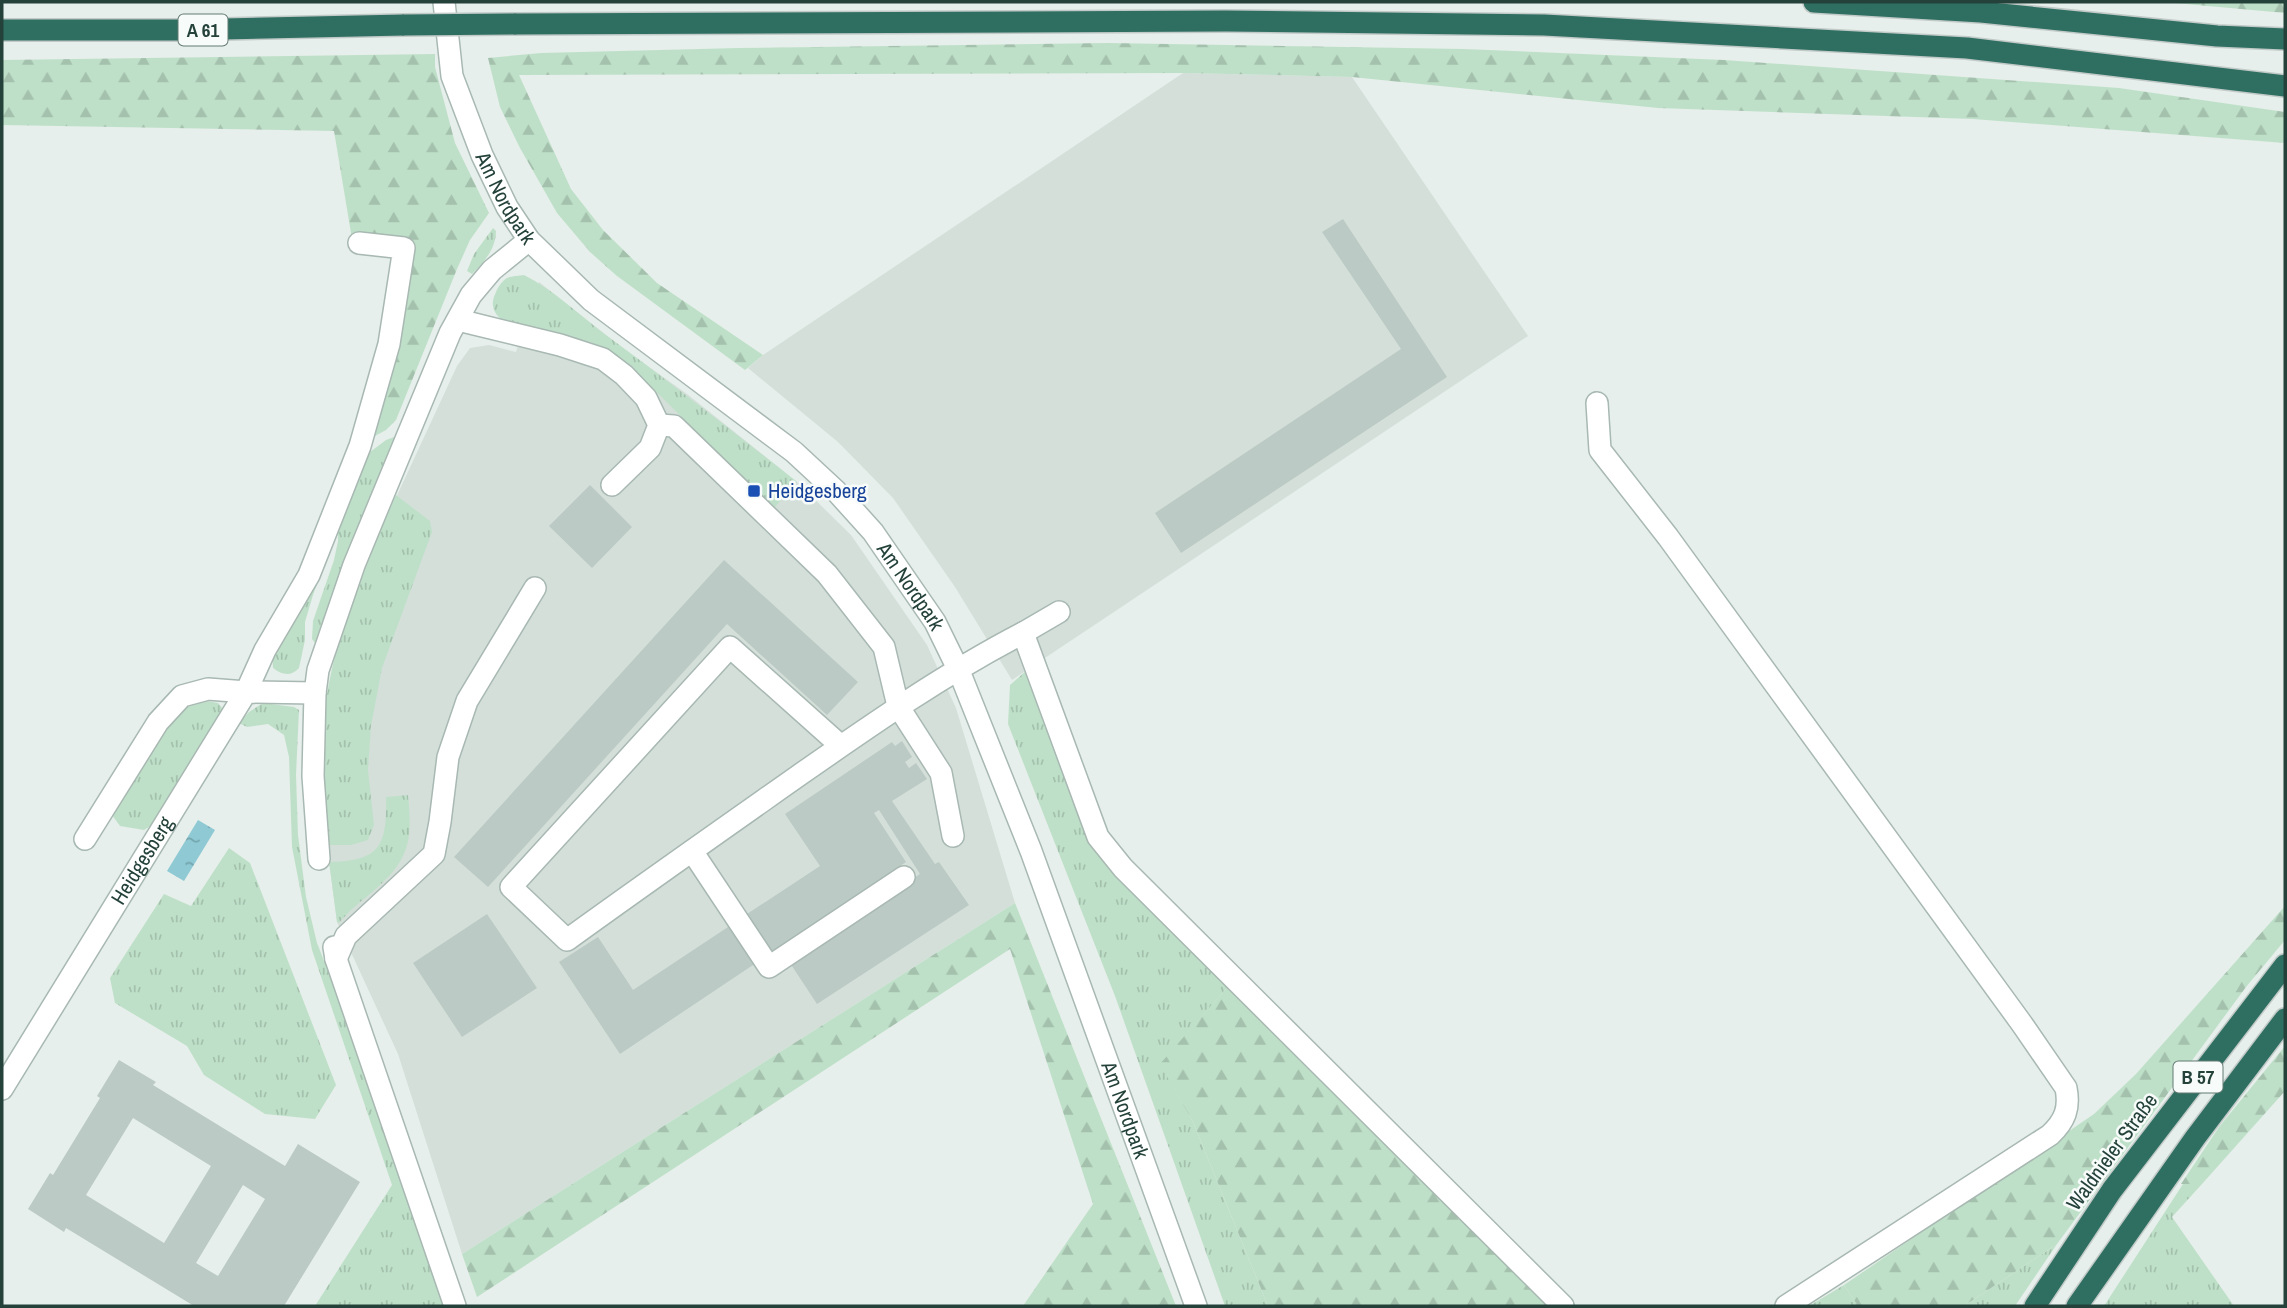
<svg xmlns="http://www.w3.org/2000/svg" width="2287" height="1308" viewBox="0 0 2287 1308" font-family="'Archivo Narrow',sans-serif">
<defs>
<pattern id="grass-tufts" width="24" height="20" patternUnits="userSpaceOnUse" patternTransform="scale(1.75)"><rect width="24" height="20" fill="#bfe0c8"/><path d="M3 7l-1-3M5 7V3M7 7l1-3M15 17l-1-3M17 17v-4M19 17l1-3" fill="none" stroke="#a4c1ad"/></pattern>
<pattern id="forest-firs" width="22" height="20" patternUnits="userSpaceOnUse" patternTransform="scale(1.75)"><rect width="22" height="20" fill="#bfe0c8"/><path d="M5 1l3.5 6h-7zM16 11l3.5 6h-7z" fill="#a4c1ad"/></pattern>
<pattern id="water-ripples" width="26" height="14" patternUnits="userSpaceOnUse" patternTransform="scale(1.75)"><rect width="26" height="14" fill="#8ec9d4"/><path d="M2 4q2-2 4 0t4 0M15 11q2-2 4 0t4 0" fill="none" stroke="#74a5ad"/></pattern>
</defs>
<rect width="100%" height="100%" fill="#e6efeb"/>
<!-- built -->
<g fill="#d4dfda">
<polygon points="1183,73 1352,77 1528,336 1012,680 955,587 893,498 838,442 748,368 763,355"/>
<polygon points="539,282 621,347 687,394 797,482 851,535 927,645 956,708 1015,903 462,1254 398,1054 337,922 327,845 329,685 363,569 457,366 470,348 489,345 516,352"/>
</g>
<!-- grass -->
<g fill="url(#grass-tufts)">
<path d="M493 228 496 231C496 248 484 263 472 274L467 271 474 254Z"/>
<path d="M524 275C554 290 579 315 606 335 671 383 734 432 797 482L774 508 629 365 591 342 510 325C496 317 488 308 496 292 498 287 502 281 507 278 511 276 519 276 524 275Z"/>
<polygon points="397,436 342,566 315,643 312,639 313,621 334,560 338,541 338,519 362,458 386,440"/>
<path d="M396 495 430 521 432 532 382 668 371 726 368 770 374 825 368 840 351 845H326C325 812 321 777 322 744 325 656 361 573 396 495Z"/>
<path d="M330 548 313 595 305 622V640L299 668C291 677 282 675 273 668L272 648Z"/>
<polygon points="1027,670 1079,805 1231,983 1161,1064 1193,1122 1268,1306 1225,1306 1115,996 1008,724 1010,685"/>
<polygon points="207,701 218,703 223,709 163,818 144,830 120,826 112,815 158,729 186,707"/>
<polygon points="263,703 294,707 299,710 296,775 298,835 306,897 317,943 359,1049 443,1306 315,1306 392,1185 312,950 292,847 289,757 284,735 268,724 247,727 239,723 249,712"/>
<path d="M408 795C413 843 409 861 371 893 359 903 349 911 339 923L337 922 329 862C381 861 387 845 386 797Z"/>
<polygon points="229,848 250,863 336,1085 315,1119 265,1114 204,1075 187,1046 115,1003 110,978 164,894 191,906"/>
<polygon points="2183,1184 2202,1184 2172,1217 2234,1306 2104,1306"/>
<polygon points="2057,1244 2015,1306 1964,1306"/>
<polygon points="1844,1285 1858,1306 1809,1306"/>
</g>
<!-- forest -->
<g fill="url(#forest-firs)">
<polygon points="2175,2 2285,2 2285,13 2175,3"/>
<polygon points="1108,43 1464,49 1724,60 2119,88 2285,112 2285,143 1973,119 1658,108 1352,77 1183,73 519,75 571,189 603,230 657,283 763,355 745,370 617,276 590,252 557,213 520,148 500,107 488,58 541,53 739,48"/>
<polygon points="435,54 435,67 455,143 489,213 470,240 457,269 396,420 386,430 373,437 413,242 352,239 334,131 2,125 2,60"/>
<polygon points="1015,903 1176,1306 1023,1306 1093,1204 1010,949 477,1297 462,1254"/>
<polygon points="2285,906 2285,940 2246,987 2057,1244 1964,1306 1858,1306 1844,1285 2094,1114 2136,1074"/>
<polygon points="1231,983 1550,1306 1268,1306 1193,1122 1160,1064"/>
<polygon points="2285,1046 2285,1091 2202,1184 2181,1184 2219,1127"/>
</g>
<!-- water -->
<polygon fill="url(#water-ripples)" points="198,820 215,830 184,881 167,871"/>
<!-- building -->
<g fill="#bbcac4" fill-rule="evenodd">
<polygon points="1343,219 1447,377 1181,553 1155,513 1401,349 1322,232"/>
<polygon points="590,485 632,527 592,568 549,526"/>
<polygon points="724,560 858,682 827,715 727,624 488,887 454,857"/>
<polygon points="902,741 912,757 905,762 909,768 916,763 927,779 892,801 935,864 939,862 969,905 817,1004 788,960 920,874 879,810 874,813 906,862 770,954 744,916 820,866 785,814 892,742 895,746"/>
<polygon points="487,914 537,988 462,1037 413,963"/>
<polygon points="731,925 756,963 620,1054 559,962 598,937 633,990"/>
<path d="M119 1060 156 1082 153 1085 285 1166 298 1144 360 1182 284 1306H194L66 1228 64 1232 28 1209 50 1173 53 1175 100 1098 97 1096ZM133 1118 211 1166 164 1243 86 1195ZM243 1185 265 1199 218 1276 196 1263Z"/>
</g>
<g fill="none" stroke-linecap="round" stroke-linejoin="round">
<!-- minor casing -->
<g stroke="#a8b8b2" stroke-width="24">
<g id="minor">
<path id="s1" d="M444 2 452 76 482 155 507 207 529 240 591 300 794 452 836 491 873 532 935 622 959 671 1031 851 1196 1306"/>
<polyline points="458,320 560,345 603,359 624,375 646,398 659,425 650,448 612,485"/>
<path d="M1597 403 1600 450 1668 537 2022 1024 2066 1088C2070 1108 2065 1121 2050 1135L1786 1306"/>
<polyline points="659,425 674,426 827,574 884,647 898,706 941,773 953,836"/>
<polyline points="1023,633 1059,612"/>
<path d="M841 746 730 647 511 887 567 940C643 885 720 831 798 776 871 725 944 674 1023 633L1098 837 1123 868 1563 1306"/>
<polyline points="85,839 158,722 182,696 208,689 246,692 265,650 309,575 360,446 389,344 404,248 359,243"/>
<polyline points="692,851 769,967 904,877"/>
<polyline points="319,859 313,776 315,693 318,670 327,644 354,565 450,333 471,295 492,270 529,240"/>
<polyline points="334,947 336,959 455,1306"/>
<polyline points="336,959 346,936 434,854 440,822 448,757 467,701 535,588"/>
<path id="s2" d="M2 1089 246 692 315 693"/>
</g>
</g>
<!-- highway casing -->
<g stroke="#c2cac8" stroke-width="24">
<g id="highway">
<polyline points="1814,2 1981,12 2217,36 2285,39"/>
<polyline points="514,24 1226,21 1544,25 1967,48 2285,86"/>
<polyline points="2,30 181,30 404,25"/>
<polyline points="2035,1306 2112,1190 2285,965"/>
<polyline points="2077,1306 2195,1138 2285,1019"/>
</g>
</g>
<!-- minor -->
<use href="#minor" stroke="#fff" stroke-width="21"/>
<!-- highway -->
<use href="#highway" stroke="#2f6f62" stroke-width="21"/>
<!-- highway-bridge casing -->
<g stroke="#c2cac8" stroke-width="24" stroke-linecap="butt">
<polyline id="highway-bridge" points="404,25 514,24"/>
</g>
<!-- highway-bridge -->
<use href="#highway-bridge" stroke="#2f6f62" stroke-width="21"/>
</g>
<!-- markers -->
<rect fill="#1a4fb4" stroke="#f7fbf9" stroke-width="2.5" x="747" y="484" width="14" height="14" rx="3.5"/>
<g text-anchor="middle" stroke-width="5" stroke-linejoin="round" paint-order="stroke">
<!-- shield labels -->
<g fill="#f7fbf9" stroke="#637a73" stroke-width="2">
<rect x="178.5" y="14.5" width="49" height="31" rx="5"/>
<rect x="2173.5" y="1061.5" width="49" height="31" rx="5"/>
</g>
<g font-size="19" font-weight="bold" fill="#24423a">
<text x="203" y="37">A 61</text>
<text x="2198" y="1084">B 57</text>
</g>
<!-- street labels -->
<g font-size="21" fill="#24423a" stroke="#f7fbf9">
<text dy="7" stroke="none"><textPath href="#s1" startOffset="208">Am Nordpark</textPath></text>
<text dy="7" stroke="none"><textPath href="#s1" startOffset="775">Am Nordpark</textPath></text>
<text dy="7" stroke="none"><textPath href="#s2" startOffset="268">Heidgesberg</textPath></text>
<text dy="7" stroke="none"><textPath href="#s1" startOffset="1342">Am Nordpark</textPath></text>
<text transform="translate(2112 1152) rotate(-54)" y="7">Waldnieler Straße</text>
</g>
<!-- transit labels -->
<g font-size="21" fill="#164399" stroke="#f7fbf9" text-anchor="start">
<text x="768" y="498">Heidgesberg</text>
</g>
</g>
<!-- border -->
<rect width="2287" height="1308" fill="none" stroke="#24423a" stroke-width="7"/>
</svg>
